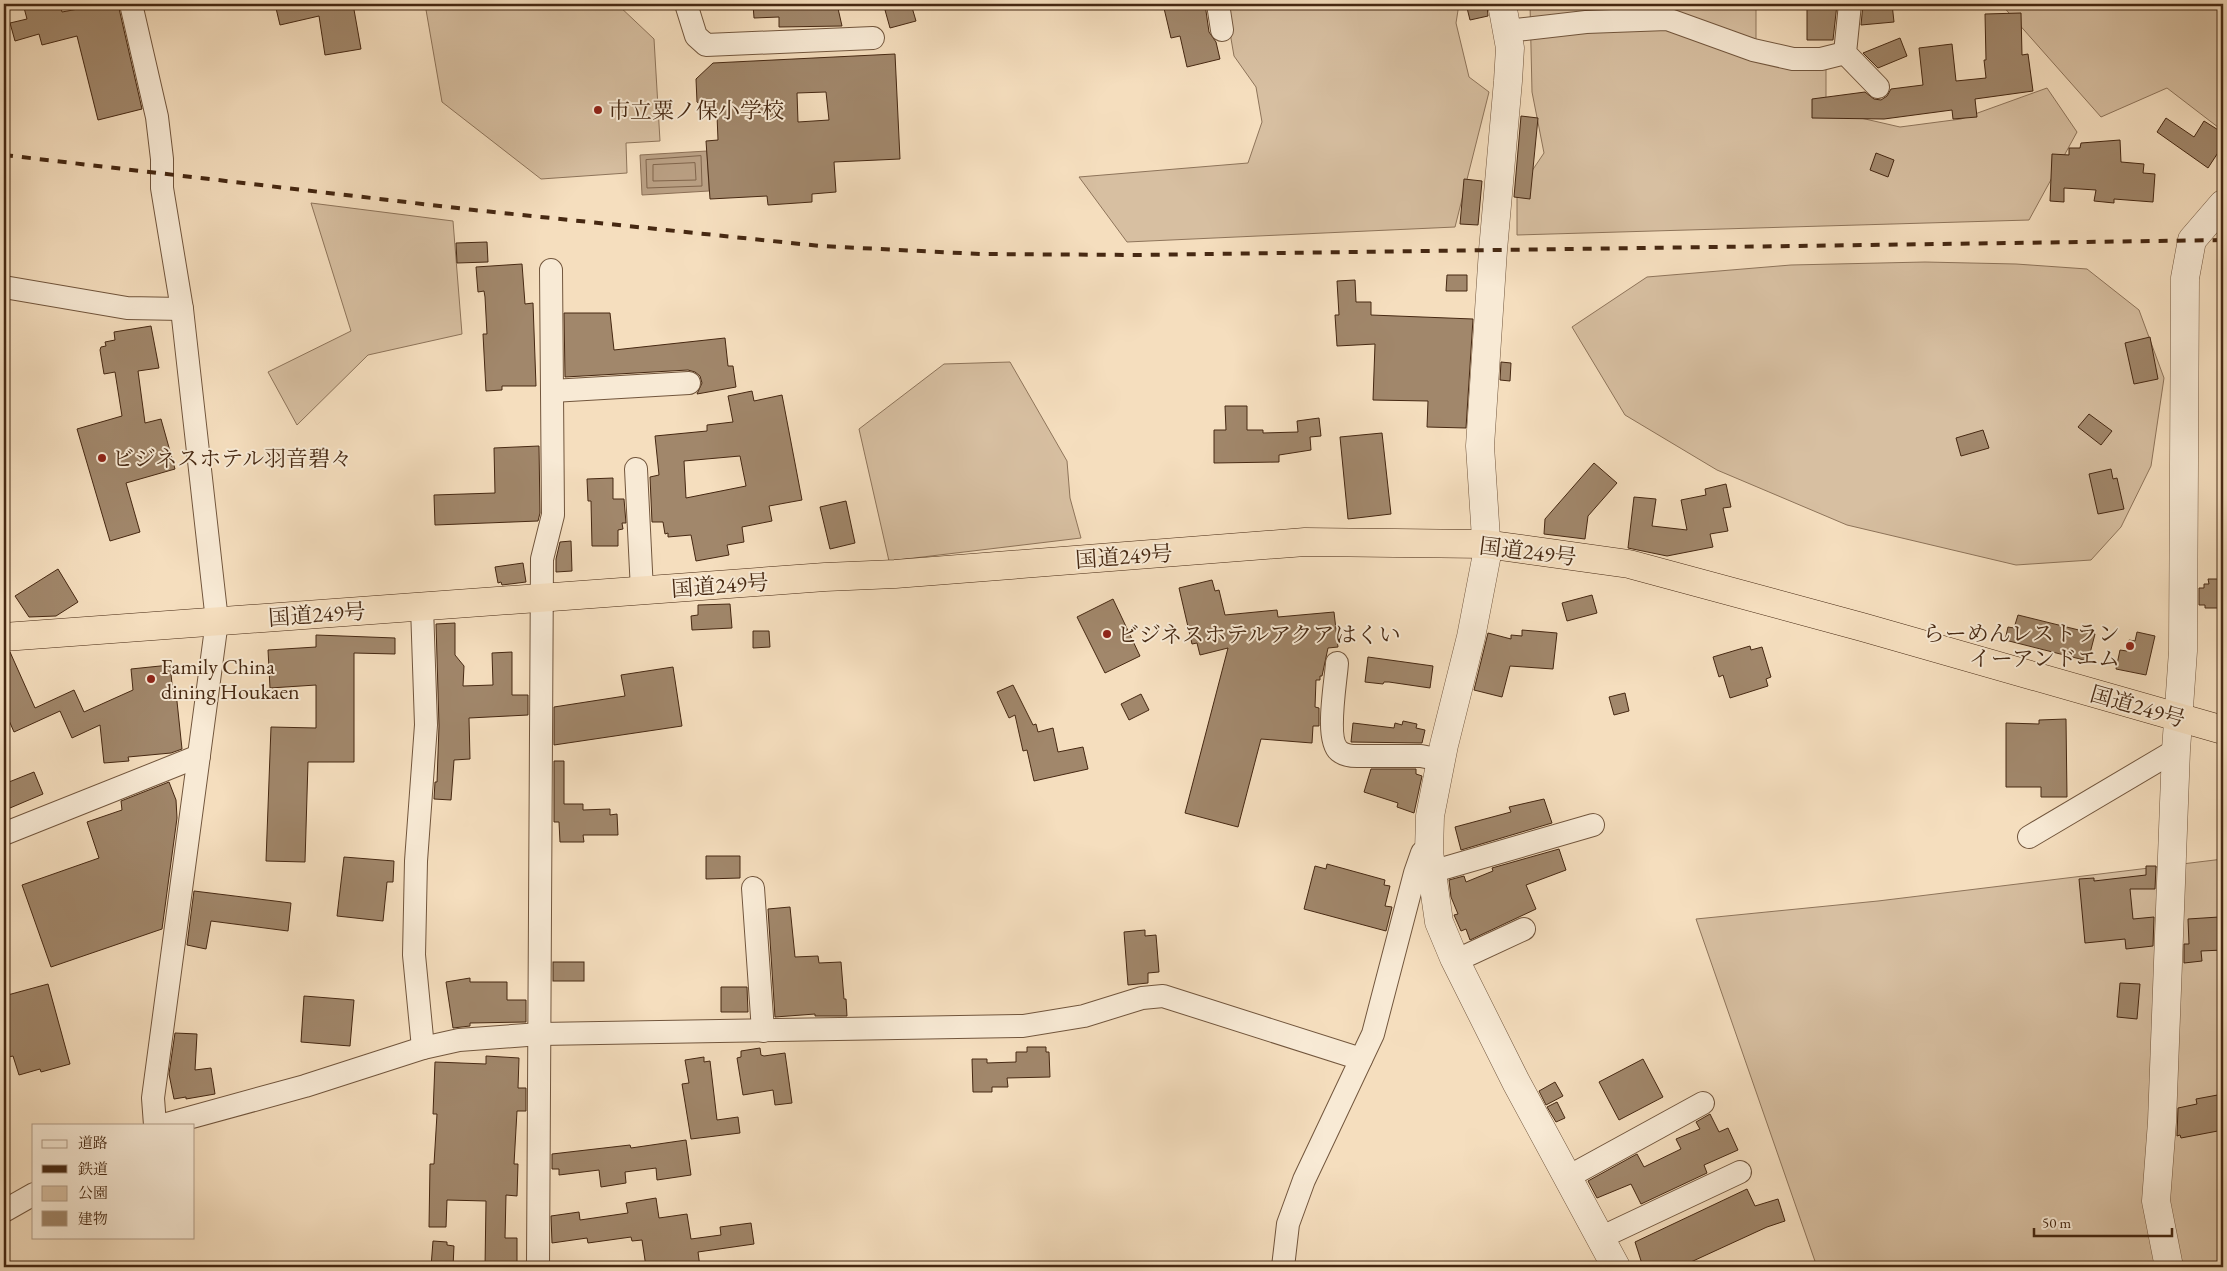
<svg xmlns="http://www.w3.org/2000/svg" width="2227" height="1271" viewBox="0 0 2227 1271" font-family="'EB Garamond','Noto Serif JP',serif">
<rect width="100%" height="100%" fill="#f5debe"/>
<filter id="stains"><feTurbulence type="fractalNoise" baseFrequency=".004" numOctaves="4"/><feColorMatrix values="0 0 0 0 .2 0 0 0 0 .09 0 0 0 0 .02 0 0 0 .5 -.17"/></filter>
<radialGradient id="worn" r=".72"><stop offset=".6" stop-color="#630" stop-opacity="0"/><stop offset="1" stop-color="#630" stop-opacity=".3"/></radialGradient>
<!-- green -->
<g fill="#d7bfa1" stroke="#8e745a">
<polygon points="425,4 617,4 654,39 660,141 626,143 627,173 541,179 442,102"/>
<polygon points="1230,4 1459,4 1456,23 1469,77 1489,92 1455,227 1127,242 1079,177 1248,163 1262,122 1256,87 1234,56 1229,27"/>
<polygon points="1530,4 1613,4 1634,19 1664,14 1660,4 1756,4 1756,43 1826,68 1826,110 1900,127 1961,119 2047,88 2077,132 2029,220 1517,235 1517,193 1544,153 1532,92"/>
<polygon points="2001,4 2223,4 2223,131 2167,88 2101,117"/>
<polygon points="311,203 453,221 462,334 368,355 297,425 268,372 351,331"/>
<polygon points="1925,262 2016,264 2087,269 2139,310 2164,378 2151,466 2121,527 2091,560 2016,565 1847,525 1717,470 1625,415 1572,327 1647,277 1791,265"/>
<polygon points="1010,362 1067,461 1070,498 1081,538 889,561 859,429 944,364"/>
<polygon points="2223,859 2223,1267 1817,1267 1696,919 1878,901"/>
</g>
<!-- water -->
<polygon fill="#baa084" stroke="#8c7056" points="707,151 709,191 642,195 640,155"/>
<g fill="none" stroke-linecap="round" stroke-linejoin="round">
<!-- shore -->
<g stroke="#80644b" stroke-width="1">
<polygon points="701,156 702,186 647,188 646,160"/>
<polygon points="695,163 696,180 653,181 653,165"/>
</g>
</g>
<!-- building -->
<g fill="#a1876b" stroke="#462812" fill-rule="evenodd">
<polygon points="23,4 60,4 62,12 105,4 118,4 142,109 98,120 77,36 42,45 39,34 15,41 10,23 27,19"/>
<polygon points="275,4 353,4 361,49 325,55 319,16 280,25"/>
<polygon points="753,4 837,4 842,26 779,27 779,17 754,18"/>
<polygon points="906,4 911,4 916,21 890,28 885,10"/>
<polygon points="1163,4 1205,4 1209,32 1216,42 1220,59 1187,67 1180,36 1171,38"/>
<polygon points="1466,4 1487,4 1488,16 1470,20"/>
<polygon points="1807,4 1837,4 1833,40 1807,40"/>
<polygon points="1863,4 1892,4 1894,22 1861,25"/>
<polygon points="2021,13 2022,55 2028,54 2033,91 1975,99 1977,117 1953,119 1952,110 1884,119 1812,118 1812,99 1865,92 1874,99 1881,100 1887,96 1891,89 1923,85 1919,48 1952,44 1956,81 1986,78 1984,60 1986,60 1985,14"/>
<polygon points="1900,38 1907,56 1878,68 1863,53"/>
<path d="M895 54 900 159 834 162 836 192 812 194V202L768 205 767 196 710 199 706 141 718 140 717 115 697 102 696 79 713 63ZM826 92 829 120 798 122 797 93Z"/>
<polygon points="1521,116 1538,118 1530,199 1514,197"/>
<polygon points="2166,118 2194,137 2204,121 2223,133 2223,145 2208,168 2157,132"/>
<polygon points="2120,140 2121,162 2144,164 2143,173 2155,174 2153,202 2114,199 2114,203 2094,201 2096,190 2064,188 2064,202 2050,201 2052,154 2069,155 2069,148 2080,148 2081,143"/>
<polygon points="1876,153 1894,160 1888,177 1870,170"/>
<polygon points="1464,179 1482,181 1478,225 1460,224"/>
<polygon points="487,242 488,262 457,263 456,243"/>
<polygon points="522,264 525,304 533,303 536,386 502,386 502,390 486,391 483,334 487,334 485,297 484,291 478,292 476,267"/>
<polygon points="1447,275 1467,275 1467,291 1446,291"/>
<polygon points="1355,280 1356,302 1371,302 1371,315 1473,319 1466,428 1427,427 1428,401 1373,400 1375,344 1337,346 1335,315 1339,315 1337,281"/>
<polygon points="564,313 610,313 614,350 725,338 728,366 733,366 736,387 697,394 702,383 700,376 695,372 688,370 565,377"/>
<polygon points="151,326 159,368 138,371 145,423 161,419 175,469 126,483 140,532 110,541 77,429 122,416 115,372 104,374 100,350 101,347 106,346 105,342 115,340 114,332"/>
<polygon points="2150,337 2158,379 2134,384 2125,343"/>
<polygon points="1501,362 1511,363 1510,381 1500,380"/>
<path d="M752 391 754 401 782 395 802 500 769 506 772 521 742 527 744 542 727 545 729 555 696 561 691 535 668 537V533L665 534 663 522H652L650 477 659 475 655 436 707 431V425L733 422 728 396ZM740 456 746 486 686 498 684 461Z"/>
<polygon points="1225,406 1247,406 1247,430 1263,430 1263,433 1298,432 1297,421 1319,418 1321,436 1310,437 1311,450 1279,455 1279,462 1214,463 1214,430 1226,430"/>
<polygon points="2089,414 2112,431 2101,445 2078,427"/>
<polygon points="1983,430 1989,448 1961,456 1956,438"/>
<polygon points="1382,433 1391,514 1348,519 1340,437"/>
<polygon points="539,446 540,513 538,521 435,525 434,495 495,493 494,448"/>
<polygon points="1594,463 1617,483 1588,516 1585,539 1544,534 1545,519"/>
<polygon points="2111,469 2113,479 2117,478 2124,509 2098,514 2089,474"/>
<polygon points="613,478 613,499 624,499 626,523 622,523 623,529 618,530 618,546 592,546 591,501 588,501 587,479"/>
<polygon points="1726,484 1731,507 1723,508 1728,531 1710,534 1713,547 1667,556 1628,548 1634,497 1656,499 1652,526 1687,530 1681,500 1706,495 1705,489"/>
<polygon points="846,501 855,543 830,549 820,507"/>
<polygon points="571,541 572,571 556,572 556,559 560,542"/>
<polygon points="523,563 526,582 502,585 501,582 498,583 495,567"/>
<polygon points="58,569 78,602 56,616 29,617 15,596"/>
<polygon points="2208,579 2223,579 2223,608 2205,608 2205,605 2199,605 2199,588 2204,588 2204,584 2209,584"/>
<polygon points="1212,580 1215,591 1219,590 1225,615 1277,610 1278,617 1334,612 1338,647 1328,648 1322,676 1320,676 1320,680 1316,680 1315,707 1319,708 1319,726 1313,726 1312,743 1261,739 1238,827 1185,813 1228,648 1200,655 1197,643 1192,644 1179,588"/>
<polygon points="1592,595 1597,613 1567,621 1562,603"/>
<polygon points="1113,599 1140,656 1105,673 1077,617"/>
<polygon points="730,604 732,628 692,630 691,616 698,615 698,605"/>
<polygon points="2018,615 2095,634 2088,661 2005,640 2008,627 2014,628"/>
<polygon points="455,623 455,655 464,666 463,686 493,685 492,653 512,652 512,695 528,695 528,715 469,718 470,759 454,760 451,800 434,799 435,782 437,782 439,726 436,624"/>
<polygon points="1522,630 1557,633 1553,669 1510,666 1502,697 1474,690 1488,633 1511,639 1511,635 1522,636"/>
<polygon points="753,631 769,631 770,647 753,648"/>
<polygon points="2137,632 2155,636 2146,675 2116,669 2120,650 2127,651 2129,640 2135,641"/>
<polygon points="316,635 395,638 395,654 354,653 354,762 308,762 305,862 266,861 271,727 316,728 316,685 270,688 268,650 316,647"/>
<polygon points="1750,646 1751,650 1762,647 1771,677 1766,679 1768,686 1730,698 1723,675 1719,677 1713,657"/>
<polygon points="4,652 10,652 35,708 74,690 84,712 133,690 131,669 170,665 173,693 176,692 182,749 171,753 128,757 129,761 104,763 100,725 72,738 60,711 14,732 4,709"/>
<polygon points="1368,657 1433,666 1430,688 1389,682 1384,682 1383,684 1365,682"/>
<polygon points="673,667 682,726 554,745 554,707 625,696 621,675"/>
<polygon points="1013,685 1033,725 1036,724 1038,732 1053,728 1058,752 1083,747 1088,769 1034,781 1027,750 1023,751 1015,715 1009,718 997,692"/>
<polygon points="1625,693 1629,711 1614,715 1609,697"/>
<polygon points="1141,694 1149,710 1129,720 1121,704"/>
<polygon points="2066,719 2067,797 2041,797 2041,787 2006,787 2006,723 2039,724 2039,720"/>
<polygon points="1403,721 1417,724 1416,728 1425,730 1422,743 1351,742 1353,723 1394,728 1395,723 1402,725"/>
<polygon points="554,761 564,761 564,804 583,804 583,810 610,809 610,815 617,814 618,835 583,835 584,842 560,842 559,822 554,822"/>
<polygon points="1371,769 1416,769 1416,774 1422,776 1414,813 1397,807 1398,803 1364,792"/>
<polygon points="34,772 43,794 10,808 4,793 4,784"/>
<polygon points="169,782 176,800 177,818 162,929 51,967 22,885 99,858 87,822 122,810 121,801"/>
<polygon points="1544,799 1552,823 1461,850 1455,827 1511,812 1509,807"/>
<polygon points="1559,849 1566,870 1526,885 1536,909 1470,940 1466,929 1461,931 1454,915 1458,914 1451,897 1449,880 1464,876 1466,882 1493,871 1492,868"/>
<polygon points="706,856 740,856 740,878 706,879"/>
<polygon points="344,857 394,861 393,882 387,882 383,921 337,916"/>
<polygon points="1327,864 1385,880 1384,885 1390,886 1385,906 1392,907 1386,931 1304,909 1315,866 1326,869"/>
<polygon points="2146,866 2156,866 2155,889 2130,889 2133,919 2154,917 2153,946 2126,949 2125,939 2085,943 2079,879 2094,878 2094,881 2146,875"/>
<polygon points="194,891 291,903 288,931 211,921 206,949 187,945"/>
<polygon points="790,907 795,957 818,956 819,963 841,962 844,999 846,999 847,1016 815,1016 815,1014 775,1017 768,909"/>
<polygon points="2219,917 2219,920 2223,920 2223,950 2201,951 2202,961 2184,963 2184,944 2189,944 2188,919"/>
<polygon points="1145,930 1145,936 1156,935 1159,972 1148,973 1148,983 1128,985 1124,932"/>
<rect x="553" y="962" width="31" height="19"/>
<polygon points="470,978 470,982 507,982 507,1000 526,1000 526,1022 470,1023 470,1026 453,1028 446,982"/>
<polygon points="2120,983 2140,984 2137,1019 2117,1017"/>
<polygon points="48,984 70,1064 41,1072 40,1069 19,1075 13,1056 4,1058 4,996"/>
<polygon points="721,987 747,987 748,1012 721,1012"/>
<polygon points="304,996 354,1000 350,1046 301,1042"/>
<polygon points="175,1033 197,1034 195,1070 211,1068 215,1094 186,1099 186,1097 174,1099 169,1074"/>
<polygon points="1027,1047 1046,1047 1046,1052 1049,1052 1050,1077 1007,1078 1008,1087 992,1087 992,1092 973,1092 972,1059 987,1059 987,1063 1016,1062 1016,1052 1027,1052"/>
<polygon points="760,1048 761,1055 764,1056 785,1053 792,1103 775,1105 773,1090 743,1095 737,1058 741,1057 741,1051"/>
<polygon points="486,1056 519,1058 518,1088 526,1088 526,1111 517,1111 514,1164 518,1164 517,1196 506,1195 505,1238 517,1238 517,1262 501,1262 501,1267 485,1267 486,1201 447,1200 446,1227 429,1227 430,1164 434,1164 437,1114 433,1114 435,1062 486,1064"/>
<polygon points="704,1057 704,1062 710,1061 717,1120 738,1117 740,1133 691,1139 682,1084 689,1083 685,1060"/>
<polygon points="1643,1059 1663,1097 1619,1120 1599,1082"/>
<polygon points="1555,1082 1563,1096 1546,1105 1539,1091"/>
<polygon points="2223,1094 2223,1130 2181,1138 2180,1135 2177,1136 2178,1108 2197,1104 2196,1099"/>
<polygon points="1557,1102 1565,1118 1556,1122 1547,1107"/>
<polygon points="1710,1114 1719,1132 1728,1128 1738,1150 1704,1165 1707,1173 1641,1204 1631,1184 1597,1198 1588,1181 1637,1154 1644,1167 1681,1149 1676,1139 1700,1129 1696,1122"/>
<polygon points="686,1140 691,1175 657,1180 656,1168 625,1172 626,1183 601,1187 599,1170 559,1175 559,1169 552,1169 552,1154 630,1145 631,1148"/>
<polygon points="1747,1189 1755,1206 1778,1199 1785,1221 1767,1227 1680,1267 1643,1267 1635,1242"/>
<polygon points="656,1198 659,1218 687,1214 691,1239 721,1235 720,1227 751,1223 754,1244 698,1252 700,1267 646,1267 642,1240 632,1241 631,1237 588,1243 587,1238 552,1243 551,1216 579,1212 580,1220 628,1213 626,1203"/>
<polygon points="433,1241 447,1242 447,1245 454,1246 453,1267 431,1267"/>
</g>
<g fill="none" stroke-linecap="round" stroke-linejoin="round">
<!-- minor casing -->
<g stroke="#72563d" stroke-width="24">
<g id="minor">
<polyline points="131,4 157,117 162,159 162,188 182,309 217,621 153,1098 155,1125"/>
<polyline points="686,4 696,36 706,45 873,38"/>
<polyline points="1218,4 1222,30"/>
<polyline points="1850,4 1845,53 1878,87"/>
<polyline points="1507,31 1586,22 1667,19 1753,50 1793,59 1821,59 1845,53"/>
<polyline points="4,287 127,308 182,309"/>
<polyline points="552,391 689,383"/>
<polyline points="636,469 642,591"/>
<polyline points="422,607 426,725 416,861 414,955 423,1048"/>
<path d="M1337 663C1336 681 1325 739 1339 751 1344 755 1351 756 1357 756H1421L1441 760"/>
<polyline points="4,829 6,833 199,756"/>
<polyline points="2029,837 2176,750"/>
<polyline points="1431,872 1593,825"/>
<polyline points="753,888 763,1031"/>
<polyline points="1455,961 1524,929"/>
<polyline points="163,1125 305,1086 423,1048 459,1040 540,1034 1023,1026 1084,1016 1142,998 1163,996 1361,1059"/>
<polyline points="1568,1177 1703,1103"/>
<polyline points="4,1211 34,1194"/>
<polyline points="1600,1238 1740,1172"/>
<polyline points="538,1267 542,559 553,515 551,270"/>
<polyline points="1283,1267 1288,1224 1304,1180 1373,1034 1415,873 1422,853 1429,852"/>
</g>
</g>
<!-- tertiary casing -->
<g stroke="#72563d" stroke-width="29">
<g id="tertiary">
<polyline points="1502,4 1510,48 1508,81 1493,250 1480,446 1487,554 1471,637 1444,745 1430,816 1429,852 1439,922 1454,958 1516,1082 1616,1267"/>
<polyline points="2169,1267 2156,1201 2162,1122 2176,750 2183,651 2185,278 2192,240 2223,204"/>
</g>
</g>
<!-- trunk casing -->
<g stroke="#462812" stroke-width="29">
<polyline id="trunk" points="4,637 825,577 895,574 1305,542 1485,544 1629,564 1862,627 2223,730"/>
</g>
<!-- minor -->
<use href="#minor" stroke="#f8ead5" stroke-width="22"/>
<!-- tertiary -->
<use href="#tertiary" stroke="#f8ead5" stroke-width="28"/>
<!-- trunk -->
<use href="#trunk" stroke="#f5debe" stroke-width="28"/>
<!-- rail -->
<polyline stroke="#462812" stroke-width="4" stroke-dasharray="9 9" stroke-linecap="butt" points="4,155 474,210 820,246 980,254 1140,255 2223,240"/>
</g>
<!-- markers -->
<g fill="#8f2418" stroke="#f8ead5" stroke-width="2">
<circle cx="598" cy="110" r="5"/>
<circle cx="102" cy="458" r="5"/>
<circle cx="1107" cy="634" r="5"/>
<circle cx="2130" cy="646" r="5"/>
<circle cx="151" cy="679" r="5"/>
</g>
<g text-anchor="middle" stroke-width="4" stroke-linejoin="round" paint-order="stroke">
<!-- poi labels -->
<g font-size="22" fill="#462812" stroke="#f8ead5" text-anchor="start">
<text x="608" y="118">市立粟ノ保小学校</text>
<text x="112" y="466">ビジネスホテル羽音碧々</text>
<text x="2120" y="641" text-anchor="end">らーめんレストラン<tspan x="2120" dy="25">イーアンドエム</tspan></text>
<text x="1117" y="642">ビジネスホテルアクアはくい</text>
<text x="161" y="674">Family China<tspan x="161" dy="25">dining Houkaen</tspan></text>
</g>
<!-- street labels -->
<g font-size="22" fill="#462812" stroke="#f8ead5">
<text transform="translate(1528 551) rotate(7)" y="8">国道249号</text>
<text transform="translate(1124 556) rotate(-4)" y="8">国道249号</text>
<text transform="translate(720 585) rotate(-4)" y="8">国道249号</text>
<text transform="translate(317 614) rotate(-4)" y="8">国道249号</text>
<text transform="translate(2138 706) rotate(16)" y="8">国道249号</text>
</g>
</g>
<!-- margin -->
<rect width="2227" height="1271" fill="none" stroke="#f5debe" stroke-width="20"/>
<rect x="5" y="5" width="2217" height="1261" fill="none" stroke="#462812" stroke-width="2.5"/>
<rect x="10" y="10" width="2207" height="1251" fill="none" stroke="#462812"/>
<!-- legend -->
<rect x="32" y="1124" width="162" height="115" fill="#f8ead5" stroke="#b19c87"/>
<rect x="42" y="1140" width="25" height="8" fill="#f8ead5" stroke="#b19c87"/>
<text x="78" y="1148" font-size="15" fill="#462812">道路</text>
<rect x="42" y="1165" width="25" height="8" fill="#462812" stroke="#b19c87"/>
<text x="78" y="1174" font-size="15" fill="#462812">鉄道</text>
<rect x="42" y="1186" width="25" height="15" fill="#d7bfa1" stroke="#b19c87"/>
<text x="78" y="1198" font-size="15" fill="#462812">公園</text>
<rect x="42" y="1211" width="25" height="15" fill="#a1876b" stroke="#b19c87"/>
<text x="78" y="1224" font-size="15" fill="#462812">建物</text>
<!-- scale -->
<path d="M2034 1228v8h138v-8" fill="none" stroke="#462812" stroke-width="2.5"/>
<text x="2042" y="1228" font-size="15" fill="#462812" stroke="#f8ead5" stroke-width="4" paint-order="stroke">50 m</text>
<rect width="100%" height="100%" filter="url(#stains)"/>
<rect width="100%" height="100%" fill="url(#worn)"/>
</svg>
